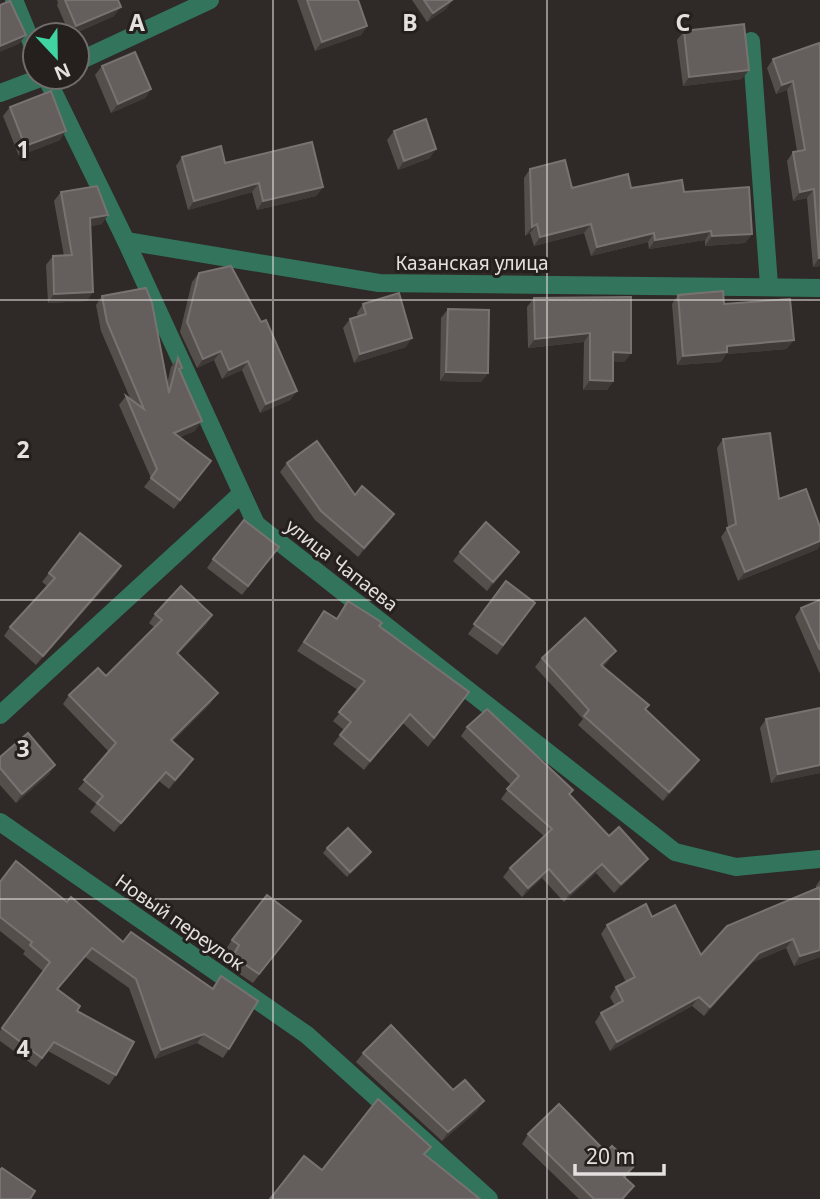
<svg xmlns="http://www.w3.org/2000/svg" width="820" height="1199" viewBox="0 0 820 1199" font-family="'Noto Sans',sans-serif">
<rect width="100%" height="100%" fill="#2f2927"/>
<g fill="none" stroke-linecap="round" stroke-linejoin="round">
<!-- minor -->
<g stroke="#32755c" stroke-width="18">
<polyline points="14,0 35,51"/>
<polyline points="751,41 769,285"/>
<polyline points="77,62 210,0"/>
<polyline points="46,77 126,241 256,524 675,852 736,867 820,859"/>
<polyline points="0,93 43,77"/>
<polyline points="126,241 379,283 820,288"/>
<polyline points="0,715 241,494"/>
<polyline points="0,822 307,1035 489,1199"/>
</g>
</g>
<!-- wall -->
<g fill="#554f4c">
<polygon points="57,0 118,0 114,16 71,35 70,35 57,5 58,3"/>
<polygon points="297,0 358,0 367,26 361,35 315,51"/>
<polygon points="412,0 452,0 446,9 427,22"/>
<polygon points="684,31 742,79 683,86 677,40"/>
<polygon points="819,43 820,266 813,267 807,198 793,201 787,161 793,152 797,151 787,90 776,94 767,68 773,59"/>
<polygon points="102,66 151,89 145,98 111,113 95,75"/>
<polygon points="10,107 60,140 19,156 3,116"/>
<polygon points="394,131 430,158 398,170 387,140"/>
<polygon points="182,157 225,163 323,187 316,196 257,210 252,192 188,210 176,166"/>
<polygon points="530,169 572,188 631,188 684,192 752,234 745,243 705,246 705,240 649,249 648,242 591,256 584,233 534,246 530,233 525,236 524,178"/>
<polygon points="61,192 102,224 91,226 87,301 48,303 46,265 53,256 64,256 54,201"/>
<polygon points="199,273 297,391 290,400 260,413 242,370 222,379 214,360 197,368 180,332 192,282"/>
<polygon points="678,295 724,304 787,349 726,354 721,362 677,365 672,304"/>
<polygon points="102,296 167,384 171,367 178,358 182,368 180,371 195,431 180,437 204,470 174,509 144,487 151,478 119,405 126,396 130,398 101,331 96,305"/>
<polygon points="534,298 631,353 624,362 613,361 613,381 607,390 583,390 584,342 528,348 527,307"/>
<polygon points="363,304 406,347 354,363 343,328 350,319 358,317 357,313"/>
<polygon points="448,309 488,373 481,382 440,381 441,318"/>
<polygon points="723,439 779,499 818,549 738,581 721,537 728,527 717,448"/>
<polygon points="287,463 355,495 394,514 388,523 358,557 315,520 280,472"/>
<polygon points="460,552 513,561 487,591 453,561"/>
<polygon points="272,556 242,595 207,568 213,559"/>
<polygon points="121,567 115,576 36,665 4,636 10,627 47,586 42,582 49,573"/>
<polygon points="506,581 535,603 497,655 468,634"/>
<polygon points="820,600 820,674 795,617 801,608"/>
<polygon points="324,611 337,618 379,626 469,692 428,747 403,723 364,770 333,744 344,730 333,721 358,690 297,651"/>
<polygon points="155,614 212,615 206,625 178,654 211,703 173,741 187,768 169,789 159,781 114,832 90,812 96,804 78,789 109,752 63,704 69,695 106,676 154,627 149,623"/>
<polygon points="542,658 609,660 603,667 645,710 699,760 693,769 663,801 578,725 583,719 535,667"/>
<polygon points="766,719 820,773 771,783 760,728"/>
<polygon points="467,727 573,790 570,795 609,836 648,859 641,868 614,893 596,873 564,902 542,878 522,897 503,877 510,868 544,836 501,799 511,785 461,736"/>
<polygon points="0,757 55,765 49,774 16,803 0,785"/>
<polygon points="327,848 371,852 368,857 347,877 323,853"/>
<polygon points="820,880 820,957 794,966 786,948 753,962 704,1016 692,1006 610,1051 595,1022 601,1013 615,1006 610,997 616,987 626,982 601,934 607,925 652,917 701,955 816,888 816,886"/>
<polygon points="0,882 67,902 123,942 212,988 221,976 229,1049 223,1058 197,1043 155,1059 129,988 85,957 58,989 77,1011 116,1075 109,1085 48,1051 36,1067 0,1041 0,1031 43,971 23,954 25,951 0,931"/>
<polygon points="301,921 253,983 226,965 233,954 226,949 232,940"/>
<polygon points="363,1053 453,1090 478,1110 442,1141 356,1062"/>
<polygon points="528,1134 606,1152 634,1166 625,1178 627,1195 624,1199 579,1199 522,1144"/>
</g>
<!-- shaded-wall -->
<g fill="#3f3937">
<polygon points="452,0 446,9 427,22 433,13"/>
<polygon points="121,7 114,16 70,35 76,26"/>
<polygon points="367,26 361,35 315,51 322,42"/>
<polygon points="26,35 19,44 0,52 0,46"/>
<polygon points="749,70 742,79 683,86 689,77"/>
<polygon points="793,81 787,90 776,94 782,85"/>
<polygon points="151,89 145,98 111,113 118,104"/>
<polygon points="66,131 60,140 19,156 25,146"/>
<polygon points="436,149 430,158 398,170 404,161"/>
<polygon points="259,183 252,192 188,210 194,201"/>
<polygon points="323,187 316,196 257,210 263,201"/>
<polygon points="814,189 807,198 793,201 800,192"/>
<polygon points="108,215 102,224 84,228 90,218"/>
<polygon points="537,224 530,233 525,236 532,227"/>
<polygon points="591,224 584,233 534,246 540,237"/>
<polygon points="711,231 705,240 649,249 655,240"/>
<polygon points="654,233 648,242 591,256 597,247"/>
<polygon points="752,234 745,243 705,246 712,236"/>
<polygon points="819,258 820,258 820,266 813,267"/>
<polygon points="93,292 87,301 48,303 54,294"/>
<polygon points="590,333 584,342 528,348 535,339"/>
<polygon points="412,338 406,347 354,363 360,354"/>
<polygon points="794,340 787,349 726,354 721,362 677,365 683,356 727,346"/>
<polygon points="221,351 214,360 197,368 203,359"/>
<polygon points="613,352 631,353 624,362 607,361"/>
<polygon points="248,361 242,370 222,379 229,370"/>
<polygon points="446,372 488,373 481,382 440,381"/>
<polygon points="590,380 613,381 607,390 583,390"/>
<polygon points="297,391 290,400 260,413 266,404"/>
<polygon points="202,421 195,431 168,442 174,433"/>
<polygon points="394,514 388,523 358,557 364,548"/>
<polygon points="820,541 820,546 818,549 738,581 745,572"/>
<polygon points="519,552 513,561 487,591 493,582"/>
<polygon points="121,566 115,576 36,665 43,656"/>
<polygon points="212,615 206,625 170,662 177,653"/>
<polygon points="616,651 609,660 594,674 601,665"/>
<polygon points="218,693 211,703 165,749 171,740"/>
<polygon points="410,714 403,723 364,770 370,761"/>
<polygon points="193,759 187,768 169,789 175,780"/>
<polygon points="699,760 693,769 663,801 669,792"/>
<polygon points="55,765 49,774 16,803 22,794"/>
<polygon points="820,765 820,773 771,783 778,774"/>
<polygon points="166,772 159,781 114,832 121,823"/>
<polygon points="371,852 368,857 347,877 350,872"/>
<polygon points="648,859 641,868 614,893 621,884"/>
<polygon points="602,864 596,873 564,902 570,893"/>
<polygon points="549,869 542,878 522,897 528,888"/>
<polygon points="793,939 786,948 753,962 704,1016 710,1007 759,953"/>
<polygon points="92,948 85,957 51,998 57,989"/>
<polygon points="820,950 820,957 794,966 800,956"/>
<polygon points="699,997 692,1006 610,1051 617,1042"/>
<polygon points="204,1034 197,1043 155,1059 161,1050"/>
<polygon points="484,1101 478,1110 442,1141 448,1132"/>
</g>
<!-- building -->
<g fill="#645f5c" stroke="#787370" stroke-width="2">
<polygon points="65,0 118,0 121,7 76,26"/>
<polygon points="307,0 358,0 367,26 322,42"/>
<polygon points="424,0 452,0 433,13"/>
<polygon points="10,1 26,35 0,46 0,5"/>
<polygon points="744,24 749,70 689,77 684,31"/>
<polygon points="819,43 820,47 820,258 819,258 814,189 800,192 793,152 805,150 793,81 782,85 773,59"/>
<polygon points="135,52 151,89 118,104 102,66"/>
<polygon points="51,91 66,131 25,146 10,107"/>
<polygon points="426,119 436,149 404,161 394,131"/>
<polygon points="312,142 323,187 263,201 259,183 194,201 182,157 221,146 225,163"/>
<polygon points="565,160 572,188 628,174 631,188 682,180 684,192 749,187 752,234 712,236 711,231 655,240 654,233 597,247 591,224 540,237 537,224 532,227 530,169"/>
<polygon points="97,186 108,215 90,218 93,292 54,294 53,256 72,255 61,192"/>
<polygon points="231,266 261,322 266,320 297,391 266,404 248,361 229,370 221,351 203,359 187,322 199,273"/>
<polygon points="146,288 152,303 169,393 178,358 182,368 179,369 202,421 174,433 211,461 180,500 151,478 157,469 126,396 144,409 107,322 102,296"/>
<polygon points="723,291 724,304 790,299 794,340 727,346 727,352 683,356 678,295"/>
<polygon points="399,293 412,338 360,354 350,319 366,314 363,304"/>
<polygon points="631,297 631,353 613,352 613,381 590,380 590,333 535,339 534,298"/>
<polygon points="448,309 489,310 488,373 446,372"/>
<polygon points="770,433 779,499 806,489 820,527 820,541 745,572 727,528 736,524 723,439"/>
<polygon points="317,441 355,495 362,486 394,514 364,548 321,511 287,463"/>
<polygon points="244,520 279,547 248,586 213,559"/>
<polygon points="486,522 519,552 493,582 460,552"/>
<polygon points="80,533 121,566 43,656 10,627 55,578 49,573"/>
<polygon points="506,581 535,603 503,645 474,624"/>
<polygon points="181,586 212,615 177,653 218,693 171,740 193,759 175,780 166,772 121,823 97,803 103,796 84,780 116,743 69,695 98,668 106,676 162,620 155,614"/>
<polygon points="820,600 820,650 801,608"/>
<polygon points="348,601 378,620 382,623 379,626 469,692 434,738 410,714 370,761 340,735 351,722 339,712 365,681 304,642 324,611 337,619"/>
<polygon points="585,618 616,651 601,665 649,705 645,709 699,760 669,792 584,716 589,710 542,658"/>
<polygon points="820,708 820,765 778,774 766,719"/>
<polygon points="487,709 573,790 569,794 609,836 619,827 648,859 621,884 602,864 570,893 549,869 528,888 510,868 552,829 507,789 519,776 467,727"/>
<polygon points="28,733 55,765 22,794 0,768 0,757"/>
<polygon points="348,828 371,852 350,872 327,848"/>
<polygon points="16,861 67,902 71,897 123,942 131,932 213,989 221,976 258,1001 229,1049 204,1034 161,1050 136,979 92,948 57,989 80,1006 77,1011 134,1042 116,1075 54,1042 42,1058 2,1028 50,962 30,945 32,942 0,917 0,882"/>
<polygon points="820,887 820,950 800,956 793,939 759,953 710,1007 699,997 617,1042 601,1013 623,1001 616,987 635,977 607,925 646,904 652,917 675,905 701,955 727,926"/>
<polygon points="267,895 301,921 259,974 233,956 239,945 232,940"/>
<polygon points="391,1025 453,1090 465,1080 484,1101 448,1132 363,1053"/>
<polygon points="378,1099 431,1147 424,1154 480,1199 270,1199 304,1156 322,1170"/>
<polygon points="559,1104 606,1152 612,1146 634,1166 624,1177 634,1186 622,1199 594,1199 528,1134"/>
<polygon points="2,1168 35,1191 30,1199 2,1199 0,1198 0,1170"/>
</g>
<!-- grid -->
<path fill="none" stroke="#e4e0de" stroke-width="2" stroke-opacity="0.55" d="M273 0V1199M547 0V1199M0 300H820M0 600H820M0 899H820"/>
<g text-anchor="middle" stroke-width="6" stroke-linejoin="round" paint-order="stroke">
<!-- street labels -->
<g font-size="19" fill="#e4e0de" stroke="#25201d">
<text x="472" y="270">Казанская улица</text>
<text transform="translate(342 565) rotate(38)" y="7">улица Чапаева</text>
<text transform="translate(180 922) rotate(35)" y="7">Новый переулок</text>
</g>
</g>
<g font-size="23" text-anchor="middle" font-weight="bold" fill="#e4e0de" stroke="#25201d" stroke-width="6" stroke-linejoin="round" paint-order="stroke">
<text x="137" y="31">A</text>
<text x="410" y="31">B</text>
<text x="683" y="31">C</text>
<text x="23" y="158">1</text>
<text x="23" y="458">2</text>
<text x="23" y="757">3</text>
<text x="23" y="1057">4</text>
</g>
<!-- north arrow -->
<g transform="translate(56 56) rotate(158)"><circle r="33" fill="#25201d" stroke="#716d6a" stroke-width="2"/>
<path d="M0-5L12 26L0 18L-12 26Z" fill="#3fd4a2"/>
<text y="-10" font-size="19" font-weight="bold" text-anchor="middle" fill="#e4e0de">N</text>
</g>
<!-- scale -->
<path d="M575 1164v10h89v-10" fill="none" stroke="#e4e0de" stroke-width="3.5"/>
<text x="586" y="1164" font-size="21" fill="#e4e0de" stroke="#25201d" stroke-width="5" paint-order="stroke">20 m</text>
</svg>
